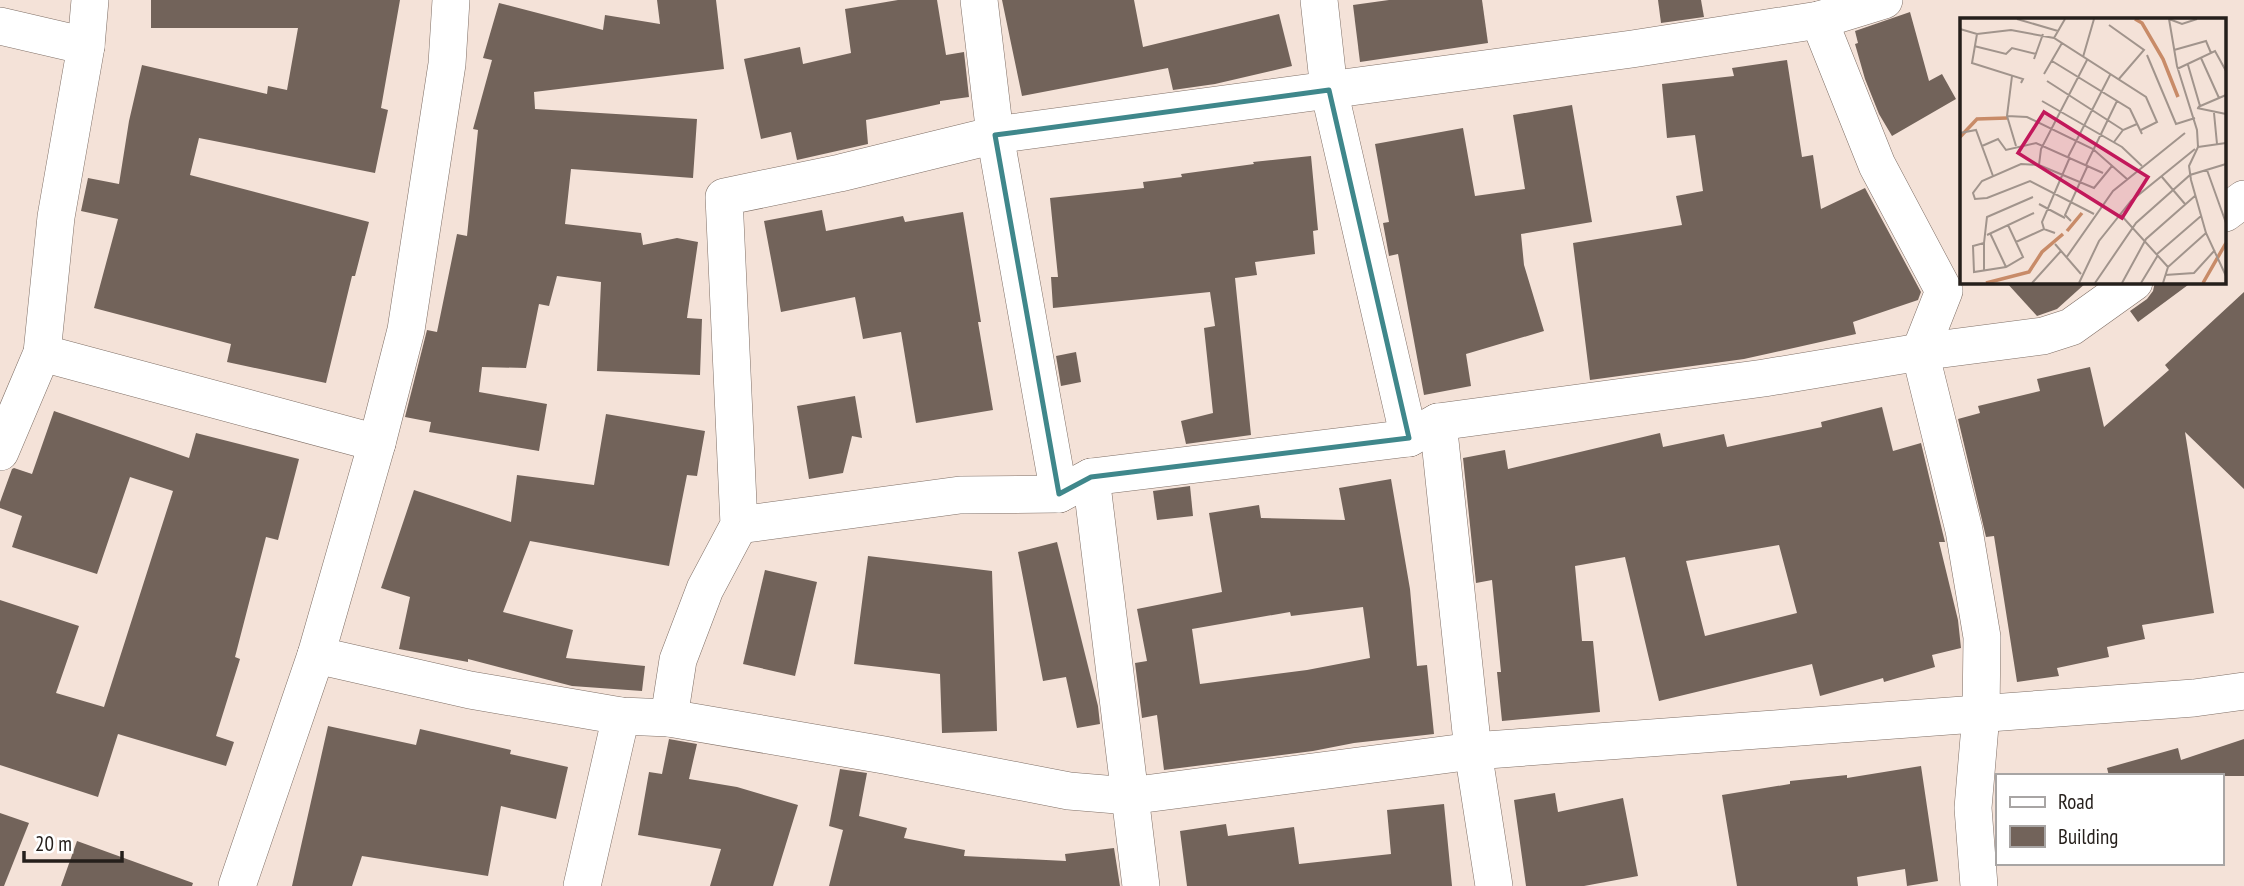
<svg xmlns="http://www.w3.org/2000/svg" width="2244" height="886" viewBox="0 0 2244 886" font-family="'PT Sans Narrow',sans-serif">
<rect width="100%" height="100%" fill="#f4e2d8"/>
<!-- building -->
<g fill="#72635a" fill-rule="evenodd">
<polygon points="151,0 400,0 381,108 388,110 375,173 199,138 190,175 369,222 355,276 352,276 326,383 227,362 231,344 94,308 118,219 81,211 88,178 119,184 129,121 142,65 267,94 268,86 287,90 298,28 151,28"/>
<polygon points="657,0 716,0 724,69 534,92 535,109 697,119 693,178 571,169 565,224 641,233 643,245 677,238 698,242 687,318 702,319 700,375 597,371 601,282 557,276 549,306 539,304 526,368 482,367 479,392 547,404 539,451 429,432 431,422 405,417 427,330 437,332 457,234 467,236 478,130 473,129 492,60 483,58 499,3 603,30 605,15 660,24"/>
<polygon points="898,0 937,0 946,55 964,52 969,97 940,101 940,104 866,120 868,144 797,160 791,132 761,139 744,59 800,47 803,64 851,53 845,9"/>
<polygon points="1002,0 1134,0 1143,47 1279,14 1292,66 1215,84 1173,90 1168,68 1022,96"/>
<polygon points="1389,0 1482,0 1488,43 1360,62 1353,5"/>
<polygon points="1658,0 1701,0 1704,17 1661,23"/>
<polygon points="1910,12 1929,81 1942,74 1956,99 1892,136 1879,114 1865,79 1855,44 1858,43 1855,31"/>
<polygon points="1787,60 1802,157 1813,155 1821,209 1865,188 1921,292 1918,300 1853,322 1856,334 1744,359 1590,380 1573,243 1682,225 1676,196 1703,191 1695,135 1667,138 1662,84 1734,76 1732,68"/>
<polygon points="1572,105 1592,222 1521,234 1524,265 1544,331 1466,354 1471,386 1424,395 1398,254 1389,256 1383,223 1389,222 1375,144 1463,128 1475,196 1525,189 1513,115"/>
<polygon points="1311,156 1318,230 1313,231 1315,254 1255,262 1257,275 1235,278 1251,435 1186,444 1181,421 1213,413 1204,328 1215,326 1210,292 1053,308 1051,277 1058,277 1050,198 1144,188 1143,182 1182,177 1181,174 1254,164 1253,162"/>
<polygon points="822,210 826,231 903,216 905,222 963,212 981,322 978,322 993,410 916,423 901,332 863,339 855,297 781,312 764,221"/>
<polygon points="2006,282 2087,282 2057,309 2037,316"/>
<polygon points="2155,282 2192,282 2138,322 2130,311 2147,299 2153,291"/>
<polygon points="2244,292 2244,489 2185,432 2214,613 2142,625 2145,639 2107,647 2109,657 2057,668 2059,676 2017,682 1994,536 1986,537 1958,419 1980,413 1978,406 2040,391 2037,379 2090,367 2104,427 2169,370 2165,365"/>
<polygon points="1076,352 1081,382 1061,386 1056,356"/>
<polygon points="855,396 862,438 852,436 843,473 809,479 797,406"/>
<path d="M1882 407 1893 451 1921 443 1943 534 1945 542H1939L1958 620 1961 648 1932 655 1935 667 1884 682 1883 678 1820 696 1812 664 1659 701 1625 557 1575 566 1582 641H1593L1600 712 1502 721 1497 672H1501L1492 580 1476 583 1463 458 1505 450 1508 469 1660 433 1663 447 1724 434 1727 447 1822 427 1821 422ZM1779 545 1797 613 1705 636 1686 561Z"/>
<polygon points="54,411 189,458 196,433 299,459 278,540 266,537 235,657 240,659 216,736 234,742 226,766 118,734 98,797 0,765 0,600 79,626 56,693 104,707 173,491 130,477 97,574 12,547 22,516 0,508 0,502 12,469 14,468 32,474"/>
<polygon points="606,414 705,431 697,476 687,475 669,566 530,541 503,612 573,630 566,658 645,666 642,691 572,686 468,659 468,662 399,649 410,597 381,588 414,490 511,522 517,475 594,485"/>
<path d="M1391 479 1410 589 1417 666 1427 665 1434 734 1354 743 1313 751 1164 770 1157 715 1142 718 1135 663 1147 661 1137 609 1222 592 1209 513 1259 505 1261 518 1345 520 1339 488ZM1363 607 1370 658 1307 670 1200 684 1192 629 1290 612 1291 616Z"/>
<polygon points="1190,486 1193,516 1157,520 1153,491"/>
<polygon points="1057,542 1098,706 1100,724 1077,728 1066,677 1043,681 1018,552"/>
<polygon points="868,556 992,571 997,731 942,733 940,674 854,664"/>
<polygon points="765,570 817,582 795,676 743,664"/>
<polygon points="328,726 416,745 420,729 511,750 510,754 568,767 556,819 501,806 488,876 362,856 352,886 292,886"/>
<polygon points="669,739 697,744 689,779 737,787 798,805 773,886 710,886 721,849 638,835 649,772 662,774"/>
<polygon points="2244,739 2244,776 2109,776 2107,768 2178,748 2181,760"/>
<polygon points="1921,766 1938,881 1907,886 1905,869 1857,877 1858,886 1737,886 1722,795 1790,784 1790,781 1847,775 1847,778"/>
<polygon points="840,769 867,773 859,816 907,828 904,838 965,850 964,856 1066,861 1065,854 1114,848 1120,886 829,886 843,830 829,826"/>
<polygon points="1555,793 1558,812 1623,798 1638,876 1584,886 1526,886 1514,800"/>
<polygon points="1444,804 1452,886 1187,886 1180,831 1226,824 1228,836 1294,827 1299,864 1391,854 1387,810"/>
<polygon points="0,813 29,823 4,886 0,886"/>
<polygon points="77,841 193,883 192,886 61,886"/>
</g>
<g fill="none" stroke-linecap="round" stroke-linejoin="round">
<!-- street casing -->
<g stroke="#7f6f66" stroke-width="38">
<g id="street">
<polyline points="979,0 995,135 1059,494"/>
<polyline points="1319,0 1329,90 1409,438"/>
<polyline points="1819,20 1877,165 1944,291 1920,352 1964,530 1982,637 1981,714 1973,808 1979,886"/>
<polyline points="0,26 86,46"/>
<polyline points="2225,213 2244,199"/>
<polyline points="42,353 377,443"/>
<polyline points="1438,422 1473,751 1494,886"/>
<polyline points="0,452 42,353 56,217 86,46 90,0"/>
<polyline points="1091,477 1141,886"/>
<polyline points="739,525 960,495 1059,494 1091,477 1409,438 1438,422 1764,378 1920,352 2043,336 2071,327 2134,282"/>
<polyline points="316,655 470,690 621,716 669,718 884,755 1069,791 1129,796 1473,751 2194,698 2244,691"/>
<polyline points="669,718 678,660 705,589 739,525 724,197 840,173 995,135 1632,49 1819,20 1884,0"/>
<polyline points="237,886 316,655 377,443 406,330 447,64 451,0"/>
<polyline points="582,886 621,716"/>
</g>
</g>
<!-- street -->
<use href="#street" stroke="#fff" stroke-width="37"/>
</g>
<!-- marked area -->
<path fill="none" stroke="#3f878b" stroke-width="5" stroke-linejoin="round" d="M1329 90 1409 438 1091 477 1059 494 995 135Z"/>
<!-- overview -->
<g transform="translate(1960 18)">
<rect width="266" height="266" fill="#f4e2d8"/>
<path fill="none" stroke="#c88b68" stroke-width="3.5" d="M175 1 182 5 203 41 218 79M0 119 17 101 47 100M107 213 122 195M26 265 69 254 82 234 103 216M243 265 266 225"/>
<path fill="none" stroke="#a1948c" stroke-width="2" d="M57 1 98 13M209 1 217 48 237 112 238 129 229 148 231 162 246 215 266 258M209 1 222 6 237 1M149 7 184 32 158 62M0 11 17 16 51 12 94 20 186 79 197 104 181 112M17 16 12 45 63 61 61 65M94 20 105 1M14 28 46 36 52 30 76 36M214 32 246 23 251 35M187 37 216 106 235 100M123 39 134 1M241 40 259 80M74 41 83 16M92 43 170 91 182 116M228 47 240 88M217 51 255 33 266 53M84 56 102 25M52 58 47 98 56 128M87 63 163 112M82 83 162 129 182 148M238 89 266 77M237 90 266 96M254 95 257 126M47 98 67 99 133 131 167 161M0 115 16 112 33 158M154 124 163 112 177 106M22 128 38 121 46 132 76 125 143 155M238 129 266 125M108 139 150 57M79 147 81 131 127 42M126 147 157 83M247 152 266 205M202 159 225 186M79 186 105 200M134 196 70 163 27 180 15 181 13 175 22 163 61 146 79 147 134 170 152 148M160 196 208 249M111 203 105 197 128 147M48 207 63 239 46 249 14 254 13 228 24 225 27 199 73 179M84 211 82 204 110 139M30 215 46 249M27 217 74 195M56 224 84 211 95 215M95 226 121 256M197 236 241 198M106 240 153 173 225 115M24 254V225M205 257 234 255 255 232M72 265 101 233M119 265 139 223 171 183 235 131M135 265 176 205 230 157 266 146M162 265 186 221 236 177M181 265 198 237M203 265 208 249 246 215"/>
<path fill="#c2185b" fill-opacity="0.15" stroke="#c2185b" stroke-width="3.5" d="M84 94 188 159 162 200 58 135Z"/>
<rect width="266" height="266" fill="none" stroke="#251f1b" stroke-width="3.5"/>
</g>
<!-- legend -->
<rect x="1996" y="774" width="228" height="91" fill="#ffffff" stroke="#a8a5a4" stroke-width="2"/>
<rect x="2010" y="797" width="35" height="10" fill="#ffffff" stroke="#a8a5a4" stroke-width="2"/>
<text x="2058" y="809" font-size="21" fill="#251f1b">Road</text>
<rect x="2010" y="826" width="35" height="21" fill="#72635a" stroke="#a8a5a4" stroke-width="2"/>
<text x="2058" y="844" font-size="21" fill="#251f1b">Building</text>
<!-- scale -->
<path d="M24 851v10h98v-10" fill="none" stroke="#251f1b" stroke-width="3.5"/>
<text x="35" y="851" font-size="21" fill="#251f1b" stroke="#ffffff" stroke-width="5" paint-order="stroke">20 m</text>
</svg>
